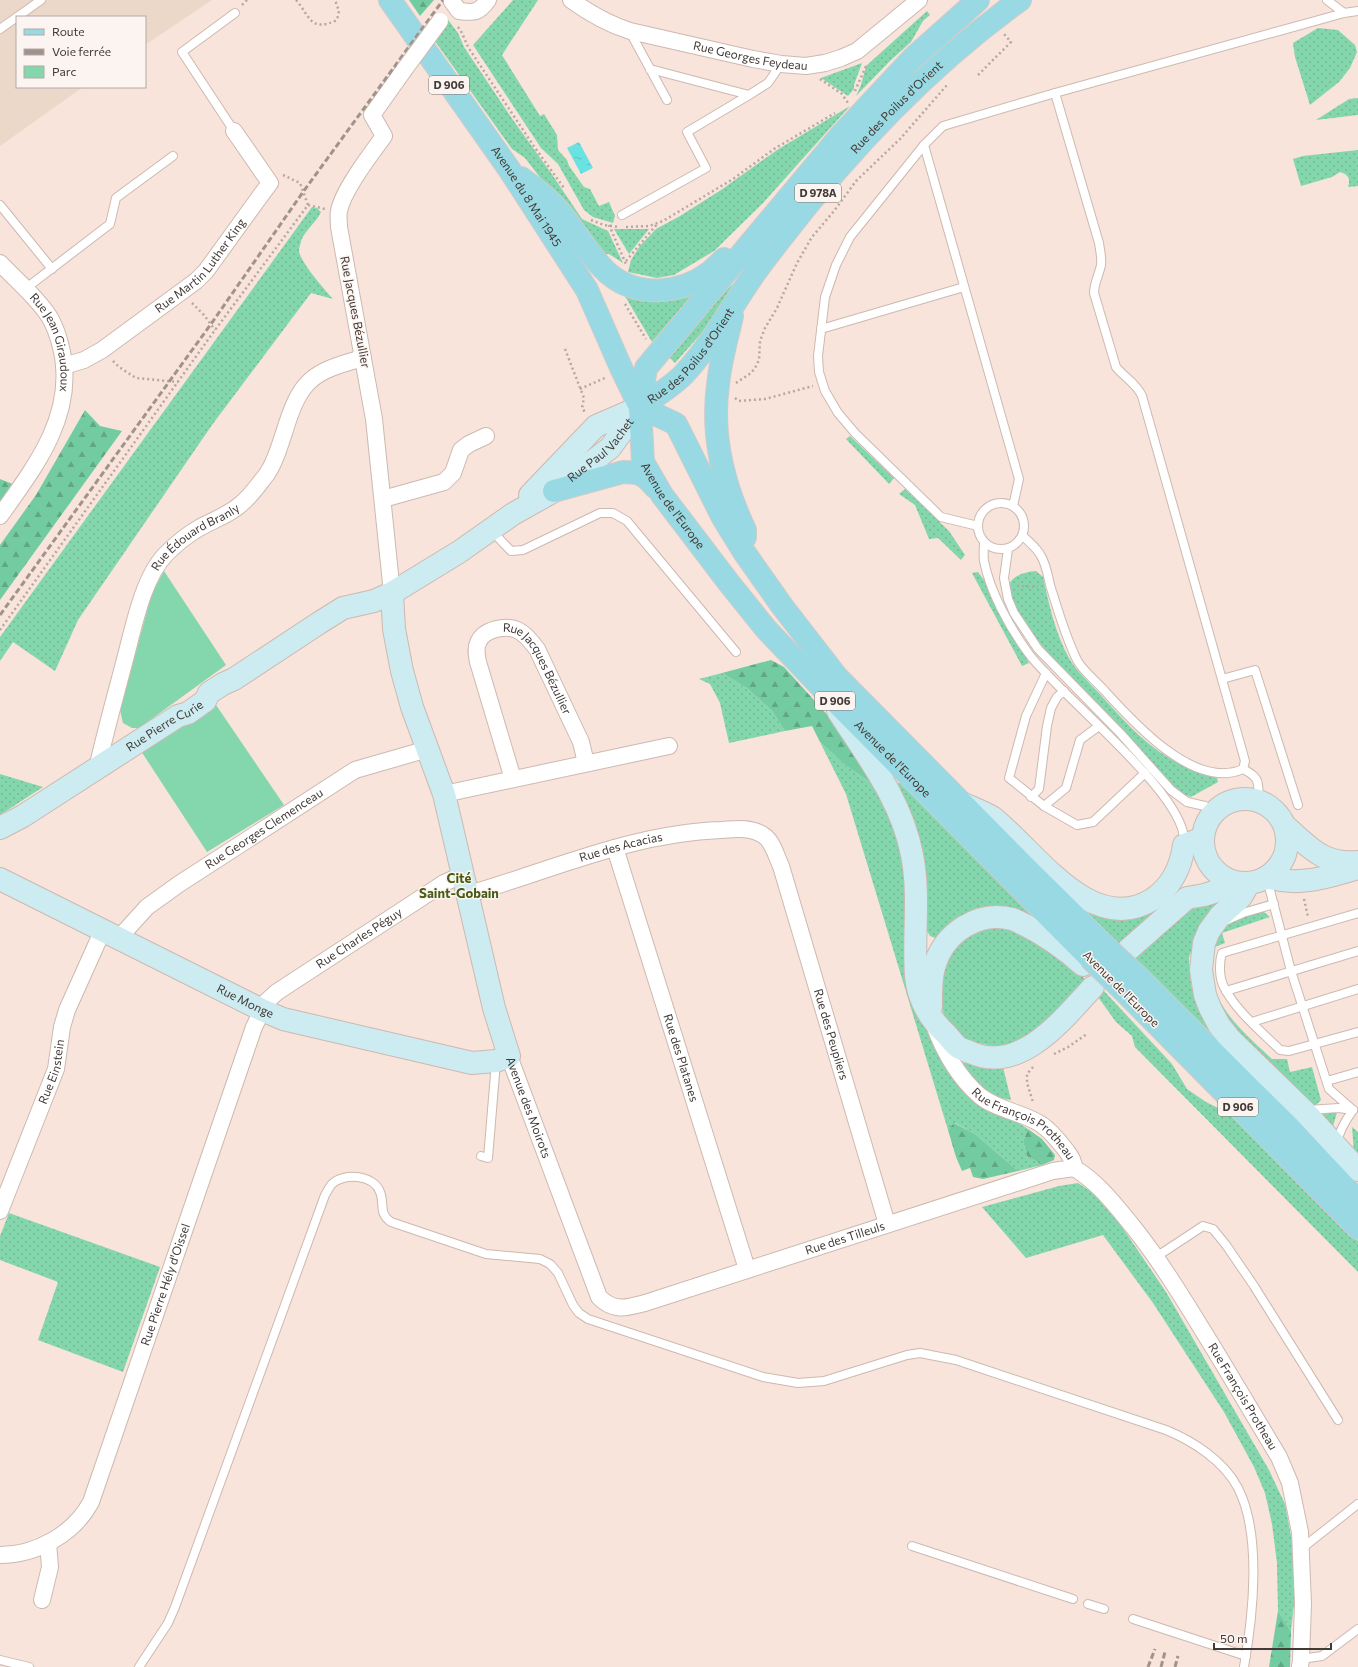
<svg xmlns="http://www.w3.org/2000/svg" width="1358" height="1667" viewBox="0 0 1358 1667" font-family="Commissioner,sans-serif">
<defs>
<pattern id="grass-dots" width="8" height="8" patternUnits="userSpaceOnUse"><rect width="8" height="8" fill="#84d6ad"/><path d="M2 2h.1M6 6h.1" fill="none" stroke="#73b895" stroke-width="1.8" stroke-linecap="round"/></pattern>
<pattern id="forest-firs" width="22" height="20" patternUnits="userSpaceOnUse"><rect width="22" height="20" fill="#73cca1"/><path d="M5 1l3.5 6h-7zM16 11l3.5 6h-7z" fill="#60a784"/></pattern>
<pattern id="water-ripples" width="26" height="14" patternUnits="userSpaceOnUse"><rect width="26" height="14" fill="#6ae2e1"/><path d="M2 4q2-2 4 0t4 0M15 11q2-2 4 0t4 0" fill="none" stroke="#5dc3c2"/></pattern>
</defs>
<rect width="100%" height="100%" fill="#f8e4db"/>
<!-- education -->
<polygon fill="#ecd8c9" points="0,0 212,0 145,45 145,17 17,17 17,87 83,87 0,146"/>
<!-- grass -->
<g fill="url(#grass-dots)">
<polygon points="513,0 538,0 502,55 540,116 544,114 557,135 558,150 567,160 569,166 584,187 590,189 599,206 609,202 615,216 613,223 593,217 584,210 558,164 541,148 473,45"/>
<polygon points="927,11 930,15 923,21 911,42 890,61 856,96 861,85 866,66"/>
<polygon points="446,17 458,33 464,47 513,120 551,173 582,219 608,231 623,263 609,254 599,254 525,158 512,149 432,37"/>
<polygon points="1318,28 1338,30 1355,45 1357,52 1350,68 1339,82 1310,105 1295,57 1293,43"/>
<polygon points="862,63 854,85 854,89 848,96 821,78"/>
<polygon points="1358,98 1358,115 1316,120 1349,99"/>
<polygon points="850,106 763,203 714,251 674,275 657,278 628,272 631,260 640,246 656,229 680,216 721,190 777,150"/>
<path d="M1358 150V186L1348 187C1351 179 1348 174 1340 172L1332 177 1301 186 1293 159 1303 156Z"/>
<path d="M312 207 317 208 321 212C316 223 305 230 301 241 301 243 299 248 299 250 299 261 325 290 333 299L311 293 212 425 78 620 55 671 13 642 0 661V637Z"/>
<polygon points="614,229 649,229 629,254"/>
<polygon points="737,280 706,328 675,363 669,357 713,303"/>
<polygon points="697,289 652,342 622,291"/>
<polygon points="850,436 894,478 889,484 846,439"/>
<polygon points="905,489 949,531 965,555 961,560 938,538 929,539 915,505 899,494"/>
<path d="M1036 571 1043 577C1049 604 1055 633 1069 658 1076 671 1088 681 1098 692 1119 715 1142 742 1169 758 1184 767 1200 772 1217 778L1218 782 1191 797C1172 792 1158 768 1145 754 1136 743 1125 733 1115 723 1083 689 1048 658 1022 619 1018 612 1011 603 1009 595 1005 577 1023 572 1036 571Z"/>
<polygon points="978,572 987,584 1009,629 1029,663 1022,666 972,573"/>
<polygon points="722,673 748,689 772,711 785,731 729,743 720,703 710,684 699,679"/>
<polygon points="820,742 845,765 883,791 905,848 920,1018 948,1071 964,1093 987,1110 1015,1121 1028,1129 1023,1141 1027,1156 1042,1165 1018,1171 975,1134 955,1123 948,1130 846,794"/>
<polygon points="0,774 43,787 0,815"/>
<polygon points="900,782 1053,932 1026,919 935,938 930,936 923,924 894,786"/>
<polygon points="1174,892 1122,947 1080,905"/>
<polygon points="1224,898 1196,936 1189,958 1191,985 1202,1016 1215,1037 1134,959 1183,914 1199,901"/>
<path d="M1260 911 1264 912 1270 917 1222 933 1225 943 1212 948C1213 964 1212 984 1219 999 1229 1021 1255 1043 1272 1059H1287L1290 1072 1312 1067 1321 1100 1314 1107 1302 1106C1285 1088 1268 1071 1251 1054 1244 1046 1234 1039 1228 1030 1213 1007 1200 977 1210 950 1218 927 1238 916 1260 911Z"/>
<path d="M984 926 1027 932 1054 948 1088 982C1063 1006 1038 1035 1004 1046 998 1048 989 1045 983 1044 949 1038 938 1014 940 982 941 970 942 961 949 950 954 942 975 932 984 926Z"/>
<polygon points="1104,991 1172,1064 1187,1089 1206,1102 1230,1114 1358,1241 1358,1272 1135,1047 1132,1036 1116,1022 1098,997"/>
<path d="M967 1061 1003 1067 1011 1100C985 1096 977 1083 961 1064Z"/>
<polygon points="1337,1112 1331,1134 1313,1116"/>
<polygon points="1352,1127 1358,1132 1358,1159 1354,1152"/>
<polygon points="1078,1183 1093,1193 1122,1227 1166,1292 1269,1470 1285,1504 1292,1541 1295,1595 1291,1631 1278,1611 1277,1563 1272,1524 1265,1493 1254,1467 1224,1412 1153,1303 1103,1235 1026,1258 982,1207 1059,1186"/>
<polygon points="9,1213 160,1267 123,1372 38,1340 58,1282 0,1260 0,1236"/>
</g>
<!-- forest -->
<g fill="url(#forest-firs)">
<polygon points="409,0 434,0 420,16"/>
<polygon points="85,410 100,426 122,431 0,600 0,545 36,495"/>
<polygon points="0,479 15,485 0,505"/>
<polygon points="771,660 784,667 851,741 883,791 845,765 820,742 812,726 785,731 772,711 748,689 722,673"/>
<polygon points="954,1123 975,1134 1018,1171 983,1179 973,1177 970,1168 962,1171 956,1157 948,1130"/>
<polygon points="1028,1129 1042,1139 1055,1155 1054,1160 1042,1165 1027,1156 1023,1141"/>
<polygon points="1278,1611 1291,1631 1290,1667 1269,1667"/>
</g>
<!-- park -->
<g fill="#84d6ad">
<polygon points="164,571 226,665 139,728 132,728 123,723 120,710 152,593"/>
<polygon points="214,702 284,805 207,852 141,751"/>
</g>
<!-- water -->
<polygon fill="url(#water-ripples)" points="579,142 593,168 581,174 567,148"/>
<g fill="none" stroke-linecap="round" stroke-linejoin="round">
<!-- lane casing -->
<g stroke="#ccb9b0" stroke-width="10">
<g id="lane">
<polyline points="1327,0 1344,13"/>
<polyline points="17,17 41,0"/>
<polyline points="0,29 17,17"/>
<polyline points="630,32 667,100"/>
<polyline points="650,69 749,95 768,83 781,64"/>
<polyline points="234,131 182,52 235,13"/>
<polyline points="924,145 1019,479 1013,506"/>
<polyline points="0,205 52,269"/>
<polyline points="622,215 706,168 687,132 749,95"/>
<polyline points="25,289 110,224 116,198 173,156"/>
<polyline points="821,329 964,287"/>
<circle cx="1001" cy="526" r="23"/>
<polyline points="978,526 941,517 855,433 838,413 825,391 819,372 818,356 825,297 836,265 850,237 924,145 943,126 1055,93 1344,13 1358,11"/>
<polyline points="491,530 511,551 523,550 600,513 613,513 627,521 736,652"/>
<path d="M1023 536C1029 542 1037 548 1041 556 1046 564 1048 576 1050 585 1058 610 1065 636 1077 660 1082 670 1095 680 1103 689 1132 721 1194 791 1243 769L1245 761 1142 396C1136 383 1125 378 1116 367L1094 293C1094 283 1099 275 1101 265 1102 258 1100 250 1099 243L1055 93"/>
<path d="M984 543C984 549 983 555 984 561 990 592 1010 628 1029 654 1059 695 1189 796 1184 843"/>
<polyline points="1008,549 1004,578 1008,599 1014,613 1038,649 1121,734 1171,790 1187,802 1205,806 1216,811"/>
<polyline points="1046,673 1026,716 1009,778 1044,806 1077,825 1093,822 1145,773"/>
<polyline points="1222,679 1255,670 1298,805"/>
<path d="M1243 769C1261 778 1258 783 1259 802"/>
<polyline points="1031,797 1039,789 1047,726 1051,708 1057,697 1064,691"/>
<polyline points="1044,806 1066,788 1080,740 1099,726"/>
<polyline points="1267,879 1291,971 1329,1089 1353,1110"/>
<path d="M1358 913 1222 953C1219 962 1219 978 1224 987 1236 1011 1261 1031 1280 1050L1289 1051 1358 1032"/>
<polyline points="1227,920 1243,913 1274,904"/>
<polyline points="1226,991 1358,951"/>
<polyline points="1252,1022 1358,989"/>
<polyline points="1327,1081 1358,1072"/>
<polyline points="1307,1110 1339,1108 1353,1110"/>
<path d="M1337 1143C1339 1131 1345 1121 1353 1110"/>
<polyline points="481,1156 488,1158 496,1062"/>
<polyline points="1156,1257 1203,1226 1213,1229 1226,1245 1254,1286 1338,1420"/>
<polyline points="912,1546 1073,1599"/>
<polyline points="1301,1549 1358,1504"/>
<polyline points="1088,1604 1104,1609"/>
<polyline points="1133,1619 1246,1656"/>
<polyline points="1301,1659 1322,1656 1358,1629"/>
<polyline points="0,1660 29,1667"/>
<path d="M139 1667 168 1623 175 1607 325 1195C327 1192 329 1187 332 1184 344 1172 374 1175 380 1192 385 1204 378 1213 391 1222L486 1254 540 1259 550 1264 558 1273 573 1305 579 1313 588 1319 763 1377 798 1383 824 1381 907 1355 920 1353 956 1360 1166 1430C1193 1441 1224 1461 1238 1488 1262 1535 1253 1616 1244 1667"/>
</g>
</g>
<!-- street casing -->
<g stroke="#ccb9b0" stroke-width="18">
<g id="street">
<path d="M451 0 459 11C474 13 479 13 488 0"/>
<path id="s1" d="M571 0C589 13 608 24 630 31L753 59 781 64 806 66 825 63 841 58 857 51 919 0"/>
<path id="s2" d="M0 263C15 279 33 294 46 312 56 325 60 341 63 357 73 419 34 468 0 516"/>
<path id="s3" d="M64 366 84 360 102 350 196 281 206 271 261 195 270 183 234 131"/>
<polyline points="383,499 444,482 453,473 461,450 469,444 486,436"/>
<path d="M392 593 374 419 339 227C339 222 338 216 339 211 343 190 371 154 384 136L372 115 404 70"/>
<path id="s4" d="M97 769C105 733 115 698 124 663 133 631 142 578 166 554 176 544 187 535 199 528 213 520 229 515 241 504 251 496 259 484 267 474 276 461 279 447 284 433 300 380 311 372 363 358"/>
<path id="s5" d="M513 779 478 662C477 656 475 649 478 643 483 629 507 624 519 631 527 635 531 642 537 649L581 742 586 763"/>
<polyline points="444,794 669,746"/>
<path id="s6" d="M615 848 747 1269"/>
<path id="s7" d="M469 894C552 870 633 833 721 830 735 829 751 827 763 835 773 841 776 856 781 866L887 1224"/>
<path id="s8" d="M118 939 147 907 179 884 355 770 428 749"/>
<path id="s9" d="M934 1025C944 1052 958 1077 980 1096 997 1110 1025 1113 1042 1125 1051 1131 1058 1140 1065 1149 1070 1156 1074 1160 1074 1168"/>
<path id="s10" d="M509 1056 599 1297C614 1312 626 1308 645 1303L1053 1171 1074 1168"/>
<path id="s11" d="M1074 1168C1098 1182 1116 1206 1134 1228 1165 1267 1190 1310 1216 1352 1237 1387 1258 1422 1279 1457L1290 1483 1300 1532 1303 1604 1301 1659 1300 1667"/>
<path id="s12" d="M0 1211 56 1069 62 1027 67 1010 102 932"/>
<path id="s13" d="M0 1555C36 1555 74 1534 91 1502L254 1027 267 1001 277 992 444 883 464 874"/>
<polyline points="42,1600 50,1567 48,1543"/>
</g>
</g>
<!-- secondary casing -->
<g stroke="#ccb9b0" stroke-width="24">
<g id="secondary">
<polyline points="530,495 596,426 640,407"/>
<path d="M838 711C867 756 902 801 912 855 920 895 913 936 916 976 918 999 930 1019 946 1034 950 1038 954 1044 958 1047 962 1050 968 1051 972 1053 1021 1074 1064 1018 1093 987"/>
<circle cx="1245" cy="841" r="42"/>
<path d="M964 804C973 808 983 812 992 817 998 821 1003 827 1008 831 1044 864 1097 935 1153 899 1172 886 1181 867 1184 845L1203 838"/>
<path d="M1285 826C1310 847 1322 865 1358 862"/>
<path id="s14" d="M0 828 23 816 178 716 188 713 205 701 209 693 223 684 234 679 319 623 343 608 374 601 392 593 459 552 513 514 554 491 610 448 640 407"/>
<path d="M1267 877C1298 887 1328 877 1358 868"/>
<path id="s15" d="M0 879 262 1010 283 1019 472 1063 496 1061 509 1056 494 1008 444 794 412 707 402 671 394 629 392 593"/>
<polyline points="1249,883 1241,897 1220,916 1209,931 1204,943 1201,970 1205,995 1210,1008 1219,1025 1231,1040 1304,1111 1358,1170"/>
<polyline points="1129,949 1187,898 1204,895 1243,883"/>
<path d="M931 1007C931 992 930 978 935 964 945 933 978 910 1012 919 1016 920 1021 923 1025 925 1047 936 1065 949 1083 965"/>
</g>
</g>
<!-- primary casing -->
<g stroke="#cecccb" stroke-width="24">
<g id="primary">
<path id="s16" d="M390 0 509 169 587 290 622 370 640 407"/>
<path id="s17" d="M978 0 913 58 841 135 646 368 640 407 643 462 662 495 729 583 766 629 826 692 1090 958"/>
<path d="M521 178C535 188 549 199 560 212 575 230 592 260 609 274 638 298 680 294 709 273 714 269 719 264 724 259"/>
<path d="M732 316C727 339 720 362 718 385 711 436 723 484 745 530V537"/>
<polyline points="640,407 676,424 723,518 744,552 782,606 837,677 1027,869 1105,946"/>
<path id="s18" d="M640 407C654 397 673 386 684 374 710 346 729 311 750 280 759 266 769 254 779 241 849 150 927 67 1020 0"/>
<path d="M554 491 623 472C639 472 644 474 655 487"/>
<polyline points="1138,977 1291,1130 1358,1201"/>
<polyline points="1119,986 1358,1228"/>
</g>
</g>
<!-- path -->
<g stroke="#b7a7a0" stroke-width="2.5" stroke-dasharray="2 3" stroke-linecap="butt">
<path d="M296 0C310 16 310 33 337 20L339 11 335 0"/>
<polyline points="242,5 247,0"/>
<polyline points="458,27 462,33 468,47 533,145 564,188"/>
<polyline points="978,75 1011,42 1004,34"/>
<polyline points="820,79 842,94 848,103"/>
<polyline points="855,91 867,64"/>
<polyline points="283,175 300,183 308,205"/>
<polyline points="591,220 604,225 619,227"/>
<polyline points="609,225 626,264"/>
<polyline points="626,227 649,226 663,221 733,179 774,149 835,113"/>
<polyline points="626,261 658,223"/>
<polyline points="192,303 204,315 215,330"/>
<polyline points="625,304 646,339"/>
<polyline points="565,349 584,398 582,408 585,412"/>
<polyline points="113,361 119,367 136,378 178,382"/>
<polyline points="736,383 751,373 755,368 759,360 760,341 765,328 777,308 797,263 812,237 834,211 856,181 900,139 947,85"/>
<polyline points="580,389 605,378"/>
<polyline points="735,398 739,401 765,399 813,386"/>
<polyline points="1017,586 1038,587"/>
<polyline points="0,630 215,330 308,205 325,209"/>
<polyline points="1304,899 1308,917"/>
<polyline points="1054,1054 1068,1047 1087,1034"/>
<polyline points="1033,1067 1027,1074 1027,1083 1033,1102"/>
</g>
<!-- lane -->
<use href="#lane" stroke="#fff" stroke-width="8"/>
<!-- street -->
<use href="#street" stroke="#fff" stroke-width="16"/>
<!-- secondary -->
<use href="#secondary" stroke="#ccecf1" stroke-width="22"/>
<!-- primary -->
<use href="#primary" stroke="#99d9e3" stroke-width="22"/>
<!-- rail -->
<g stroke="#a1938c" stroke-width="3" stroke-dasharray="6 3" stroke-linecap="butt">
<polyline points="0,615 211,324 303,192 443,0"/>
<polyline points="1148,1667 1155,1649"/>
<polyline points="1161,1667 1165,1652"/>
<polyline points="1175,1667 1178,1656"/>
</g>
<!-- street-bridge casing -->
<g stroke="#ccb9b0" stroke-width="18" stroke-linecap="butt">
<polyline id="street-bridge" points="404,70 440,21"/>
</g>
<!-- primary-bridge casing -->
<g stroke="#cecccb" stroke-width="24" stroke-linecap="butt">
<g id="primary-bridge">
<polyline points="1105,946 1138,977"/>
<polyline points="1090,958 1119,986"/>
</g>
</g>
<!-- street-bridge -->
<use href="#street-bridge" stroke="#fff" stroke-width="16"/>
<!-- primary-bridge -->
<use href="#primary-bridge" stroke="#99d9e3" stroke-width="22"/>
</g>
<g text-anchor="middle" stroke-width="3" stroke-linejoin="round" paint-order="stroke">
<!-- shield labels -->
<g fill="#fcf4f0" stroke="#7a726e" stroke-width="1">
<rect x="429" y="76" width="40" height="18" rx="3"/>
<rect x="795" y="184" width="46" height="18" rx="3"/>
<rect x="815" y="692" width="40" height="18" rx="3"/>
<rect x="1218" y="1098" width="40" height="18" rx="3"/>
</g>
<g font-size="11" font-weight="bold" fill="#423a36">
<text x="449" y="89">D 906</text>
<text x="818" y="197">D 978A</text>
<text x="835" y="705">D 906</text>
<text x="1238" y="1111">D 906</text>
</g>
<!-- street labels -->
<g font-size="12" fill="#423a36" stroke="#fcf4f0">
<text dy="4" stroke="none"><textPath href="#s1" startOffset="190">Rue Georges Feydeau</textPath></text>
<text dy="4" stroke="none"><textPath href="#s18" startOffset="397">Rue des Poilus d'Orient</textPath></text>
<text dy="4" stroke="none"><textPath href="#s16" startOffset="239">Avenue du 8 Mai 1945</textPath></text>
<text dy="4" stroke="none"><textPath href="#s3" startOffset="172">Rue Martin Luther King</textPath></text>
<text transform="translate(355 312) rotate(79)" y="4">Rue Jacques Bézullier</text>
<text dy="4" stroke="none"><textPath href="#s2" startOffset="98">Rue Jean Giraudoux</textPath></text>
<text dy="4" stroke="none"><textPath href="#s18" startOffset="73">Rue des Poilus d'Orient</textPath></text>
<text dy="4" stroke="none"><textPath href="#s14" startOffset="715">Rue Paul Vachet</textPath></text>
<text dy="4" stroke="none"><textPath href="#s17" startOffset="644">Avenue de l'Europe</textPath></text>
<text dy="4" stroke="none"><textPath href="#s4" startOffset="261">Rue Édouard Branly</textPath></text>
<text dy="4" stroke="none"><textPath href="#s5" startOffset="229">Rue Jacques Bézullier</textPath></text>
<text dy="4" stroke="none"><textPath href="#s14" startOffset="194">Rue Pierre Curie</textPath></text>
<text dy="4" stroke="none"><textPath href="#s17" startOffset="980">Avenue de l'Europe</textPath></text>
<text dy="4" stroke="none"><textPath href="#s8" startOffset="184">Rue Georges Clemenceau</textPath></text>
<text dy="4" stroke="none"><textPath href="#s7" startOffset="159">Rue des Acacias</textPath></text>
<text dy="4" stroke="none"><textPath href="#s13" startOffset="753">Rue Charles Péguy</textPath></text>
<text transform="translate(1121 989) rotate(45)" y="4">Avenue de l'Europe</text>
<text dy="4" stroke="none"><textPath href="#s15" startOffset="274">Rue Monge</textPath></text>
<text dy="4" stroke="none"><textPath href="#s7" startOffset="516">Rue des Peupliers</textPath></text>
<text dy="4" stroke="none"><textPath href="#s6" startOffset="220">Rue des Platanes</textPath></text>
<text dy="4" stroke="none"><textPath href="#s12" startOffset="149">Rue Einstein</textPath></text>
<text dy="4" stroke="none"><textPath href="#s10" startOffset="55">Avenue des Moirots</textPath></text>
<text dy="4" stroke="none"><textPath href="#s9" startOffset="138">Rue François Protheau</textPath></text>
<text dy="4" stroke="none"><textPath href="#s10" startOffset="517">Rue des Tilleuls</textPath></text>
<text dy="4" stroke="none"><textPath href="#s13" startOffset="340">Rue Pierre Hély d'Oissel</textPath></text>
<text dy="4" stroke="none"><textPath href="#s11" startOffset="286">Rue François Protheau</textPath></text>
</g>
<!-- neighbourhood labels -->
<g font-size="13" font-weight="bold" fill="#485d14" stroke="#fcf4f0">
<text x="459" y="883">Cité<tspan x="459" dy="15">Saint-Gobain</tspan></text>
</g>
</g>
<!-- legend -->
<rect x="16" y="16" width="130" height="72" fill="#fcf4f0" stroke="#b2aaa6"/>
<rect x="24" y="29" width="20" height="6" fill="#99d9e3" stroke="#b2aaa6"/>
<text x="52" y="36" font-size="12" fill="#423a36">Route</text>
<rect x="24" y="49" width="20" height="6" fill="#a1938c" stroke="#b2aaa6"/>
<text x="52" y="56" font-size="12" fill="#423a36">Voie ferrée</text>
<rect x="24" y="66" width="20" height="12" fill="#84d6ad" stroke="#b2aaa6"/>
<text x="52" y="76" font-size="12" fill="#423a36">Parc</text>
<!-- scale -->
<path d="M1214 1643v6h117v-6" fill="none" stroke="#423a36" stroke-width="2"/>
<text x="1220" y="1643" font-size="12" fill="#423a36" stroke="#fcf4f0" stroke-width="3" paint-order="stroke">50 m</text>
</svg>
